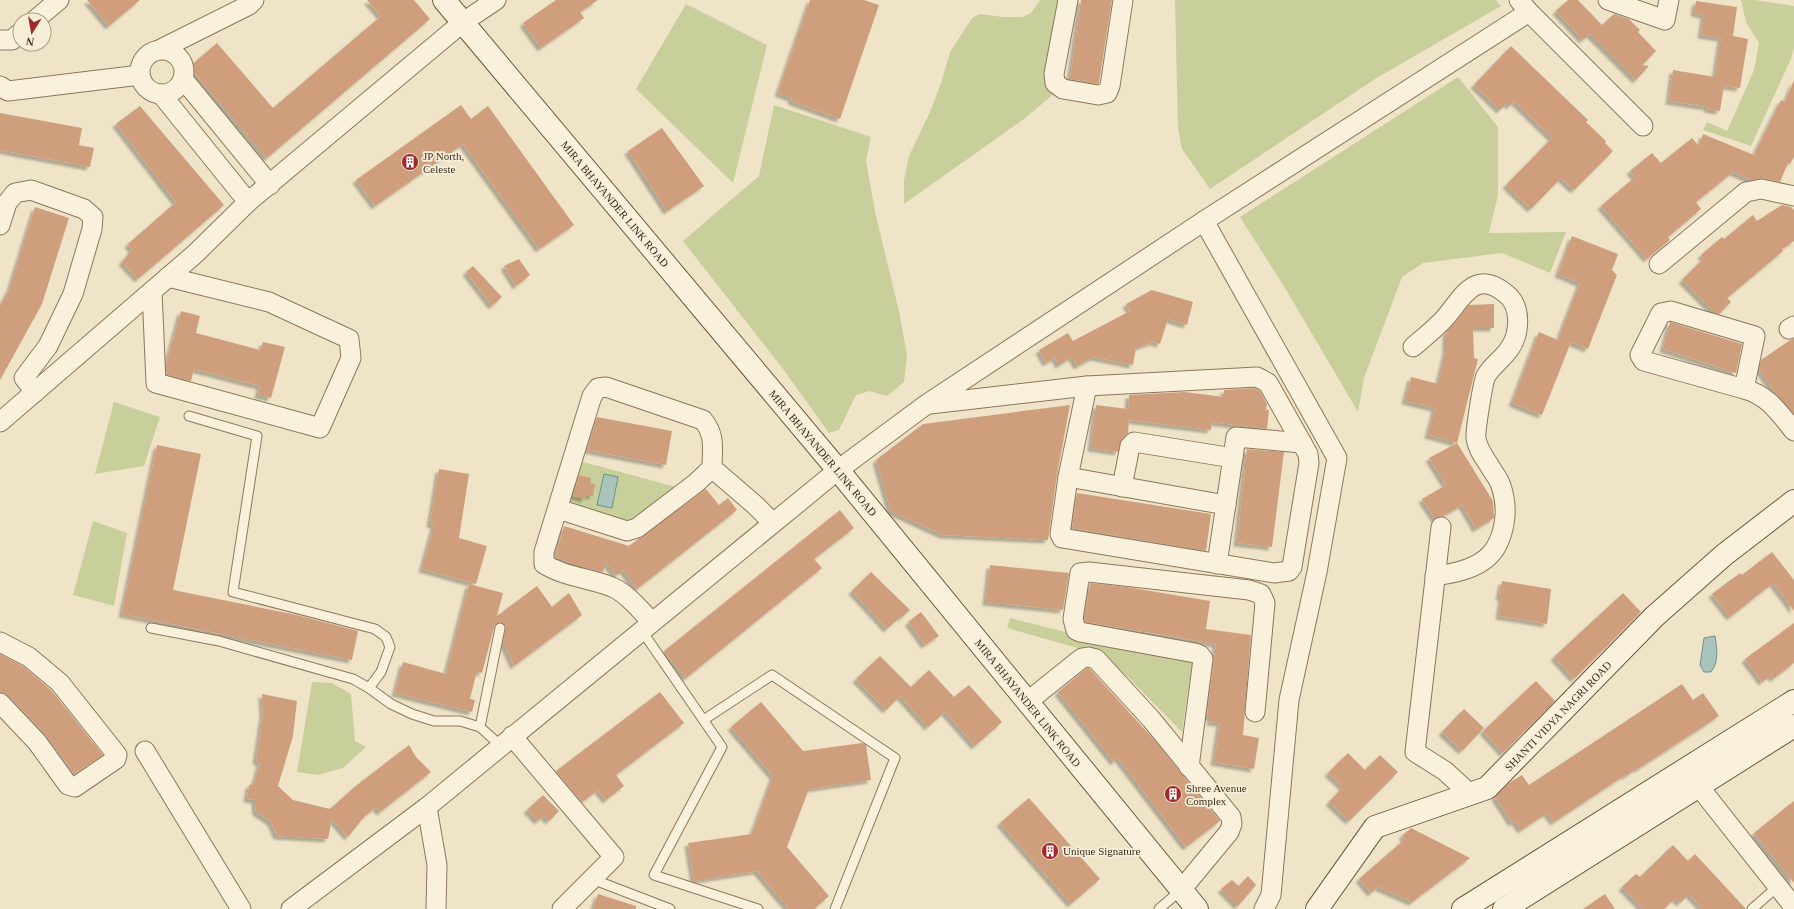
<svg xmlns="http://www.w3.org/2000/svg" width="1794" height="909" viewBox="0 0 1794 909" font-family="'Times New Roman',serif">
<defs>
<filter id="shadow"><feDropShadow dx="-3.5" dy="3.5" stdDeviation="1" flood-color="#0004"/></filter>
</defs>
<rect width="100%" height="100%" fill="#f0e4c8"/>
<!-- green -->
<g fill="#c9cf9b">
<polygon points="1040,0 1067,0 1056,92 1024,119 904,204 904,180 909,156 930,112 941,83 950,52 972,18 980,14 1003,17 1022,17 1031,13"/>
<polygon points="1175,0 1496,0 1501,6 1375,79 1210,189 1182,149 1178,128"/>
<polygon points="1741,0 1755,0 1794,6 1794,48 1791,59 1751,146 1703,130 1707,122 1727,131 1754,70 1759,43 1746,22"/>
<polygon points="686,4 767,45 733,183 636,89"/>
<polygon points="1458,77 1498,127 1498,195 1489,233 1566,232 1550,273 1502,253 1423,263 1402,277 1364,378 1358,412 1288,293 1240,217"/>
<polygon points="774,105 871,137 866,161 876,216 899,311 907,355 904,382 887,396 869,391 856,395 839,430 829,433 783,369 683,241 759,176"/>
<polygon points="114,402 160,417 144,466 95,474"/>
<polygon points="569,458 676,487 625,527 551,510"/>
<polygon points="93,521 127,533 114,606 73,595"/>
<polygon points="1010,618 1110,643 1193,657 1182,732 1129,678 1110,662 1077,648 1007,628"/>
<polygon points="312,682 332,683 351,694 355,741 366,747 343,768 318,775 297,772"/>
</g>
<!-- water -->
<g fill="#a9c4bc" stroke="#6f938a">
<polygon points="604,474 618,477 612,508 597,505"/>
<path d="M1715 636C1717 649 1719 662 1711 672H1704L1700 665 1704 638Z"/>
</g>
<!-- building -->
<g fill="#cf9f7d" filter="url(#shadow)">
<polygon points="87,0 140,0 109,26"/>
<polygon points="367,0 414,0 430,19 267,158 189,67 217,43 273,108 381,16"/>
<polygon points="556,0 598,0 580,12 584,18 541,48 523,23"/>
<polygon points="810,0 864,0 879,5 840,119 791,101 792,98 778,93"/>
<polygon points="1081,0 1112,0 1099,83 1098,84 1070,79"/>
<polygon points="1568,0 1578,0 1602,25 1614,14 1629,19 1640,30 1638,32 1656,51 1642,65 1649,66 1636,80 1590,34 1583,40 1556,11"/>
<polygon points="1696,1 1737,7 1733,36 1748,39 1740,88 1724,86 1720,111 1707,109 1708,107 1669,101 1673,70 1715,77 1721,38 1701,35 1704,15 1694,13"/>
<polygon points="1511,46 1588,120 1586,122 1606,141 1605,143 1613,151 1574,190 1561,178 1531,209 1506,185 1552,138 1514,101 1510,106 1507,103 1500,110 1474,85"/>
<polygon points="1794,80 1794,157 1790,164 1788,163 1780,182 1763,178 1751,180 1733,172 1696,202 1701,209 1668,237 1670,240 1647,259 1601,206 1635,177 1630,171 1652,153 1661,163 1692,138 1699,146 1703,134 1754,155 1781,100 1785,102"/>
<polygon points="461,105 471,119 488,106 574,225 539,249 463,144 375,206 356,180"/>
<polygon points="140,106 224,205 138,279 122,262 132,250 128,244 176,202 116,124"/>
<polygon points="0,113 82,128 79,145 94,148 90,167 0,150"/>
<polygon points="662,128 704,186 667,211 628,151"/>
<polygon points="1782,205 1791,207 1794,210 1794,241 1782,249 1783,251 1727,298 1731,302 1719,314 1715,313 1682,280 1704,258 1701,255 1722,237 1724,239 1753,215 1757,221"/>
<polygon points="35,207 69,218 42,304 0,380 0,306 10,288"/>
<polygon points="1572,236 1618,254 1612,270 1617,275 1588,349 1571,342 1542,415 1512,403 1539,332 1558,340 1580,283 1558,274"/>
<polygon points="519,259 530,275 516,286 504,266"/>
<polygon points="473,266 502,297 492,306 466,272"/>
<polygon points="1152,290 1193,302 1187,325 1168,319 1160,344 1153,342 1136,348 1133,365 1094,357 1077,366 1072,357 1059,365 1055,358 1046,363 1039,350 1068,333 1073,341 1130,311 1126,304"/>
<polygon points="1494,304 1494,328 1473,328 1474,358 1478,359 1457,443 1428,435 1435,408 1405,401 1411,377 1438,384 1446,351 1446,333 1469,305"/>
<polygon points="181,311 200,316 196,333 260,350 263,342 285,347 271,398 258,395 260,386 194,369 191,381 167,375 166,365"/>
<polygon points="1670,322 1742,344 1736,373 1663,349"/>
<polygon points="1792,339 1794,339 1794,414 1777,395 1759,369 1761,360"/>
<polygon points="1254,388 1260,391 1267,404 1266,410 1269,410 1267,429 1212,422 1211,430 1129,420 1128,433 1122,439 1118,452 1091,448 1096,405 1128,409 1129,395 1185,392 1224,397 1224,390"/>
<polygon points="1070,405 1057,475 1048,540 943,535 891,511 876,460 923,424"/>
<polygon points="597,417 672,431 666,465 587,450"/>
<polygon points="1457,443 1493,501 1494,518 1476,529 1462,505 1443,516 1435,519 1422,499 1446,485 1429,458"/>
<polygon points="157,445 201,454 173,590 297,615 358,631 352,660 122,614"/>
<polygon points="1247,449 1284,452 1272,547 1237,543"/>
<polygon points="439,469 469,474 459,538 487,546 476,584 422,569 434,525 430,524"/>
<polygon points="579,475 591,478 590,483 595,484 593,496 586,495 585,499 573,496"/>
<polygon points="706,489 719,505 728,498 737,510 637,589 623,570 616,575 606,563 603,572 572,564 555,557 564,526 629,546"/>
<polygon points="1077,493 1211,514 1206,551 1072,528"/>
<polygon points="840,510 854,528 814,559 822,568 686,678 664,651"/>
<polygon points="1772,552 1794,580 1794,611 1773,583 1730,617 1712,594 1740,573 1742,575"/>
<polygon points="990,565 1069,573 1063,610 986,602"/>
<polygon points="871,572 910,610 901,618 900,617 887,629 852,591"/>
<polygon points="1502,581 1551,589 1547,624 1499,616 1502,597 1499,597"/>
<polygon points="1090,583 1127,587 1210,601 1206,629 1251,635 1243,735 1259,738 1254,769 1214,762 1220,723 1210,722 1211,717 1207,717 1216,644 1085,622 1084,618"/>
<polygon points="469,584 503,593 497,616 537,586 552,607 569,593 582,615 514,666 503,642 506,626 501,622 495,624 482,673 477,671 470,699 475,700 472,712 395,693 403,662 446,674"/>
<polygon points="1623,593 1641,612 1574,679 1554,657"/>
<polygon points="921,612 939,636 925,645 908,622"/>
<polygon points="1794,623 1794,663 1773,679 1771,675 1762,682 1745,659"/>
<polygon points="0,654 23,666 52,691 103,755 74,774 45,734 8,695 0,692"/>
<polygon points="880,656 911,687 929,670 954,697 969,685 1002,722 975,746 945,712 928,727 900,696 886,710 856,679"/>
<polygon points="1087,668 1090,669 1157,743 1220,821 1186,847 1118,758 1114,762 1058,692"/>
<polygon points="1536,681 1555,701 1503,753 1483,731"/>
<polygon points="1682,684 1693,700 1703,693 1719,716 1638,769 1637,768 1626,776 1625,775 1554,822 1547,813 1521,830 1515,821 1512,823 1495,797 1509,783 1522,775 1529,785"/>
<polygon points="660,692 684,723 616,775 624,786 606,800 598,790 582,802 556,771"/>
<polygon points="262,694 297,701 293,736 278,786 293,800 330,809 357,785 409,745 416,757 431,772 380,812 376,807 364,817 348,837 332,819 328,839 277,836 271,822 256,812 255,800 247,799 249,785 254,784 260,763 256,760 263,715"/>
<polygon points="761,702 803,751 862,743 866,745 871,780 809,789 787,847 829,896 814,909 789,909 757,871 694,881 688,843 752,834 773,776 731,727"/>
<polygon points="1464,709 1484,728 1462,751 1442,732"/>
<polygon points="1348,753 1365,770 1380,755 1398,772 1349,821 1329,802 1343,787 1328,773"/>
<polygon points="543,795 559,811 549,821 544,816 538,821 527,810"/>
<polygon points="1029,798 1100,879 1071,904 1000,823"/>
<polygon points="1794,801 1794,883 1754,833"/>
<polygon points="1411,828 1470,858 1412,902 1378,887 1371,893 1359,879 1405,839 1402,836"/>
<polygon points="1673,845 1688,861 1695,854 1746,909 1703,909 1689,894 1680,903 1675,898 1664,909 1643,909 1622,887 1636,874 1640,877"/>
<polygon points="1248,876 1256,885 1238,906 1221,889 1232,880 1239,886"/>
<polygon points="598,894 636,906 636,909 593,909"/>
<polygon points="1605,894 1615,909 1583,909"/>
</g>
<g fill="none" stroke-linecap="round" stroke-linejoin="round">
<!-- lane casing -->
<g stroke="#8d765c" stroke-width="11">
<g id="lane">
<polyline points="189,416 257,436 233,592 375,629 386,637 390,647 381,672 369,688"/>
<polyline points="151,628 219,641 353,679 369,688 391,704 412,714 434,721 460,721 480,727 501,746"/>
<polyline points="642,631 722,747 654,875 758,909"/>
<polyline points="705,719 772,675 895,758 835,909"/>
<polyline points="480,727 500,628"/>
<polyline points="592,879 670,909"/>
<polyline points="1159,909 1181,890"/>
<polyline points="1752,909 1778,886"/>
</g>
</g>
<!-- street casing -->
<g stroke="#8d765c" stroke-width="21">
<g id="street">
<polyline points="1068,0 1054,74 1055,83 1063,89 1098,95 1107,93 1110,86 1123,0"/>
<polyline points="1519,0 1529,12 1643,126"/>
<polyline points="1608,0 1665,20 1669,0"/>
<polyline points="35,20 59,0"/>
<polyline points="0,40 12,40 20,33"/>
<polyline points="161,49 249,5 254,0"/>
<circle cx="162" cy="72" r="22"/>
<polyline points="183,79 270,185"/>
<polyline points="0,86 8,91 140,75"/>
<polyline points="161,94 248,202"/>
<polyline points="1204,221 1337,458 1317,572 1289,700 1271,895 1264,909"/>
<polyline points="0,225 7,203 15,193 31,190 84,209 93,217 92,229 73,294 48,346 24,378 35,392"/>
<polyline points="1659,264 1746,192 1761,189 1794,196"/>
<polyline points="152,291 156,383 320,428 351,358 349,339 269,302 168,277"/>
<polyline points="1789,329 1794,326"/>
<path d="M1413 347C1423 338 1435 329 1444 319 1462 299 1474 268 1505 293 1522 305 1520 333 1510 348 1503 359 1492 365 1486 376 1483 381 1475 432 1476 438 1477 448 1484 457 1489 465 1493 472 1499 479 1501 486 1508 506 1506 529 1496 547 1484 568 1456 573 1435 576"/>
<polyline points="1087,386 1068,477 1226,505"/>
<path d="M1744 389 1755 336 1671 311 1661 313 1640 355 1643 360 1644 361 1744 389C1768 395 1779 413 1794 431"/>
<polyline points="930,404 1087,386 1257,377 1268,383 1308,454 1309,463 1292,567 1289,571 1274,573 1062,538 1060,534 1068,477"/>
<polyline points="0,422 195,254 248,202 462,23 496,0"/>
<polyline points="712,468 755,505 773,523"/>
<polyline points="1122,487 1130,446 1134,442 1233,458"/>
<path d="M558 509 627 531 637 528 696 483 712 468C712 449 716 436 703 420L606 387 598 388 592 396 544 552V564C565 577 590 578 612 587 628 594 640 610 652 622"/>
<polyline points="1441,527 1415,752 1445,771 1470,794"/>
<polyline points="1217,564 1236,437 1302,443"/>
<polyline points="0,642 29,657 60,683 117,755 116,759 75,787 68,785 37,742 0,703"/>
<polyline points="1027,702 1082,658 1088,657 1096,659 1151,719 1231,817 1232,824 1229,832 1181,890"/>
<polyline points="512,736 614,857 562,909"/>
<polyline points="145,751 241,909"/>
<polyline points="1189,767 1203,659 1200,655 1195,653 1080,632 1076,630 1073,619 1080,573 1089,572 1249,590 1261,594 1265,603 1255,712"/>
<polyline points="1689,774 1794,907"/>
<polyline points="427,807 437,865 436,909"/>
<polyline points="291,909 427,807 838,470 927,404 1204,221 1529,12"/>
</g>
</g>
<!-- secondary casing -->
<g stroke="#6f573f" stroke-width="24">
<g id="secondary">
<polyline points="444,0 838,470 1197,909"/>
<polyline points="1317,909 1375,827 1487,788 1655,616 1724,555 1794,501"/>
<polyline points="1463,909 1794,701"/>
<polyline points="1504,909 1794,726"/>
</g>
</g>
<!-- lane -->
<use href="#lane" stroke="#faf1dc" stroke-width="9"/>
<!-- street -->
<use href="#street" stroke="#faf1dc" stroke-width="19"/>
<!-- secondary -->
<use href="#secondary" stroke="#faf1dc" stroke-width="22"/>
</g>
<!-- icons -->
<defs>
<g id="building-disc" transform="scale(0.9)"><circle r="9.5" fill="#9e2a2b" stroke="#f7eed8"/><path d="M-4-6H4V6H1V3H-1V6H-4ZM-2.5-4.3h1.7v1.8h-1.7ZM.8-4.3h1.7v1.8H.8ZM-2.5-1h1.7V.8h-1.7ZM.8-1h1.7V.8H.8Z" fill="#fff"/></g>
</defs>
<g fill-rule="evenodd">
<use href="#building-disc" x="410" y="162"/>
<use href="#building-disc" x="1173" y="794"/>
<use href="#building-disc" x="1050" y="851"/>
</g>
<g text-anchor="middle" stroke-width="3.5" stroke-linejoin="round" paint-order="stroke">
<!-- poi labels -->
<g font-size="11" fill="#3d2e20" stroke="#f7eed8" text-anchor="start">
<text x="423" y="160">JP North,<tspan x="423" dy="13">Celeste</tspan></text>
<text x="1186" y="792">Shree Avenue<tspan x="1186" dy="13">Complex</tspan></text>
<text x="1063" y="855">Unique Signature</text>
</g>
<!-- street labels -->
<g font-size="11" fill="#3d2e20" stroke="#f7eed8">
<text transform="translate(615 204) rotate(50)" y="4">MIRA BHAYANDER LINK ROAD</text>
<text transform="translate(823 453) rotate(50)" y="4">MIRA BHAYANDER LINK ROAD</text>
<text transform="translate(1028 703) rotate(51)" y="4">MIRA BHAYANDER LINK ROAD</text>
<text transform="translate(1558 716) rotate(-46)" y="4">SHANTI VIDYA NAGRI ROAD</text>
</g>
</g>
<!-- north arrow -->
<g transform="translate(32 32) rotate(191)"><circle r="19" fill="#f7eed8" stroke="#ada18e"/>
<path d="M0-3L7 15L0 10L-7 15Z" fill="#9e2a2b"/>
<text y="-6" font-size="11" font-weight="bold" text-anchor="middle" fill="#3d2e20">N</text>
</g>
</svg>
